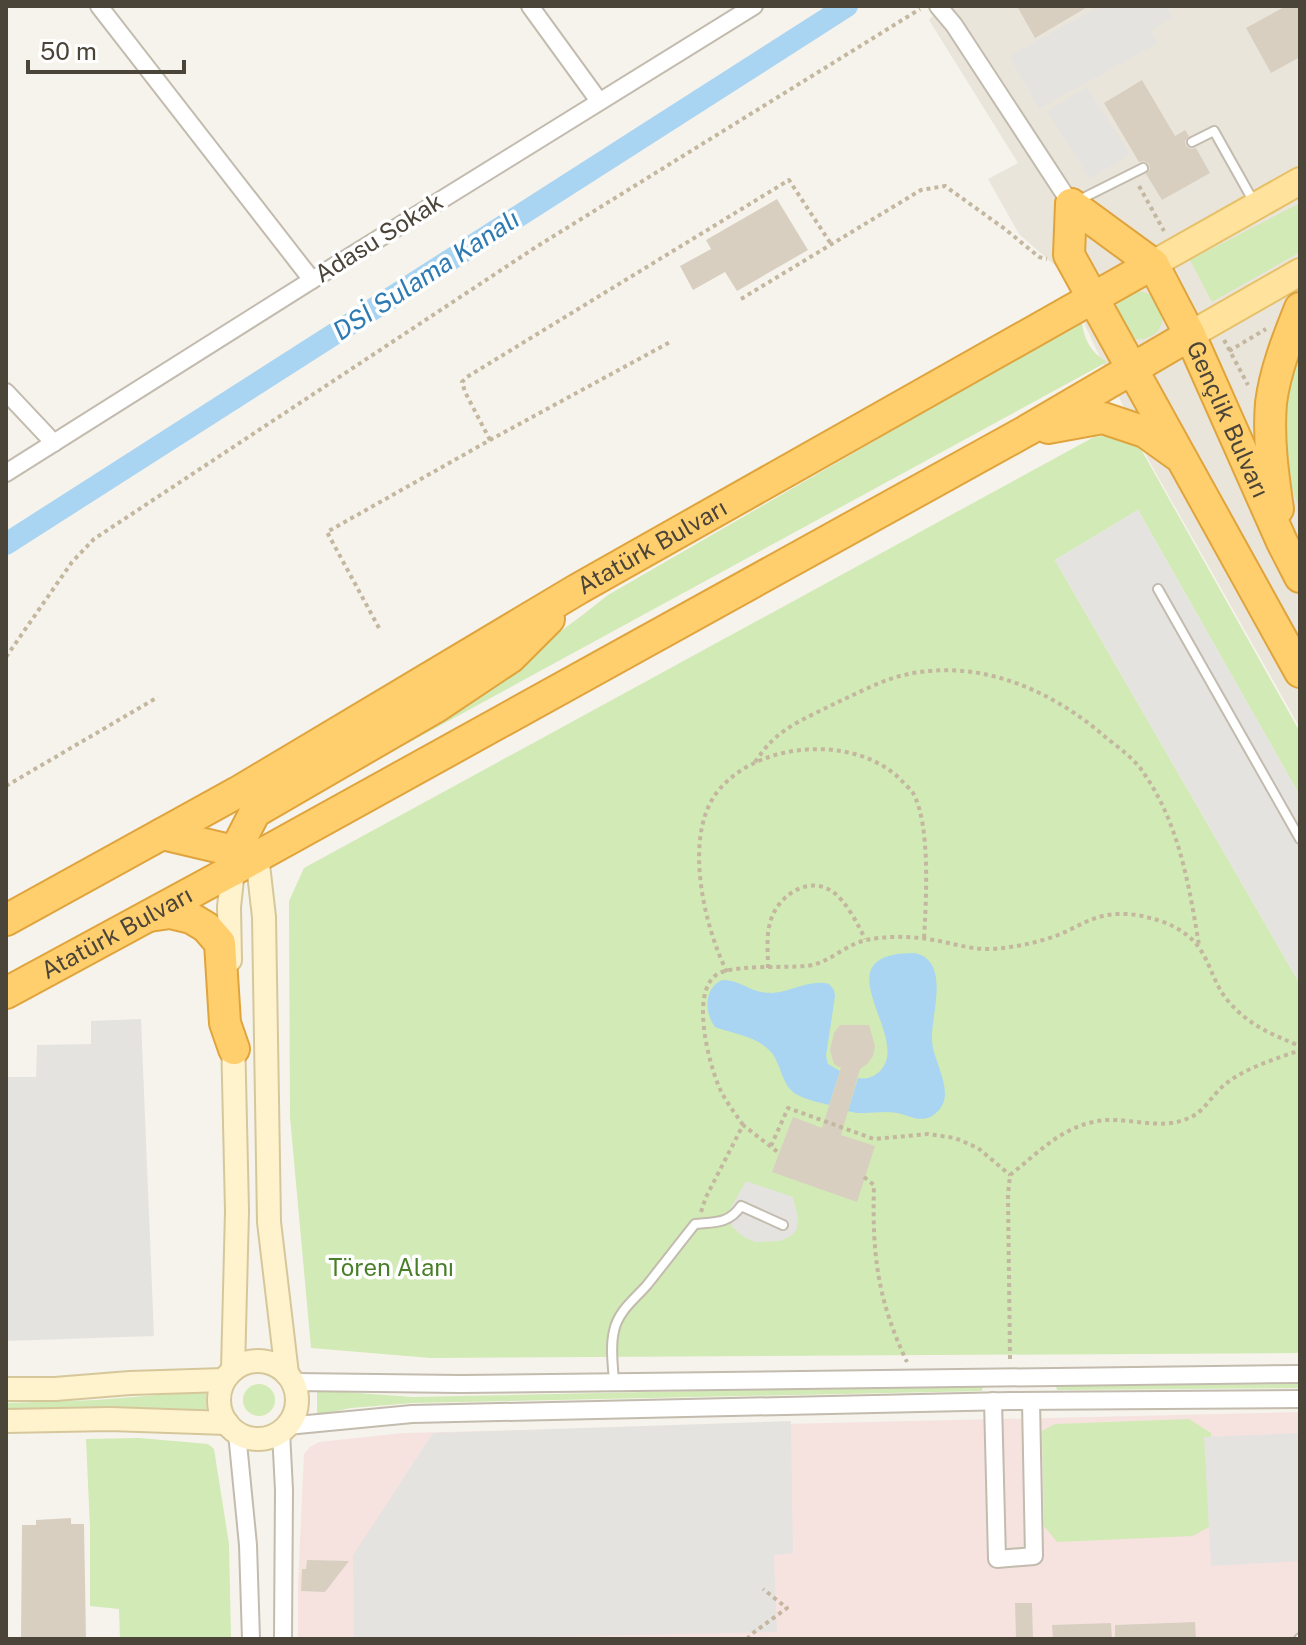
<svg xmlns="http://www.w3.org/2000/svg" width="1306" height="1645" viewBox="0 0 1306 1645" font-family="'Public Sans',sans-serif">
<rect width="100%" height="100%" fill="#f6f3ec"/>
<!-- residential -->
<polygon fill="#eae5da" points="941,6 1300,6 1300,728 1148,459 1058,268 1019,234 988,179 1018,163 929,20"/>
<!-- medical -->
<polygon fill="#f6e3e0" points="1300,1412 1300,1639 298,1639 298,1584 304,1454 310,1447 319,1442 403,1433"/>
<!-- green -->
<g fill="#d2eab5">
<polygon points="1300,203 1300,252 1212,302 1190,260"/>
<path d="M1134 291C1175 291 1171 348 1129 338L1114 313 1120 298Z"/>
<path d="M1082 321C1083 338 1091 353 1107 362L265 821C381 749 501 681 608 595Z"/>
<polygon points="1300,351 1300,512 1287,472 1283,443 1285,389"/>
<path d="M1104 436C1119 437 1132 441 1142 451L1300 732V796L1138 510 1055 560 1300 984V1353L431 1358 311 1348 290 1117 289 901 304 868 1094 437Z"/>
<circle cx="259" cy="1400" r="16"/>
<polygon points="1300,1384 1300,1388 1057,1390 1056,1386"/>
<polygon points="983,1385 982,1391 413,1403 351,1408 317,1415 317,1390 413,1397"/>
<polygon points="206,1391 207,1417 96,1410 6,1408 6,1403 97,1400"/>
<polygon points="1189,1419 1211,1433 1214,1524 1193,1536 1057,1542 1044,1526 1042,1431 1055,1424"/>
<polygon points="139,1438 208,1444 214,1449 229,1544 231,1639 120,1639 119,1609 90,1606 90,1528 86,1439"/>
</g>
<!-- parking -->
<g fill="#e5e3e0">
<polygon points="1100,6 1167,6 1173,17 1151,30 1158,43 1039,109 1009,56"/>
<polygon points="1087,87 1130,154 1090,179 1047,112"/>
<polygon points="1138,510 1300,796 1300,984 1055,560"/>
<polygon points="141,1019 154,1336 6,1341 6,1077 36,1077 37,1045 91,1044 91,1021"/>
<polygon points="746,1181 793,1197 798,1217 797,1229 791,1236 780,1241 755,1242 744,1237 732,1227 728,1213"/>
<polygon points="791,1421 793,1553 774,1555 777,1632 442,1639 354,1639 353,1555 433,1433"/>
<polygon points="1300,1433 1300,1561 1211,1566 1204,1437"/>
</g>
<!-- water -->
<g fill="#a9d4f2">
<path d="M915 953C952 962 930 1016 932 1041 933 1062 957 1094 937 1112 935 1114 930 1118 927 1118 917 1121 907 1115 897 1113 880 1110 864 1116 848 1111L858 1078C866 1080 874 1077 880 1071 914 1038 816 953 915 953Z"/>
<path d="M722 980C742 980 749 993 772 993 792 992 809 979 829 984L834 990 835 996 826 1056 828 1064 840 1071 829 1105C818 1102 802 1099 793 1092 780 1081 781 1060 768 1049 753 1035 733 1034 715 1027 704 1012 704 988 722 980Z"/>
</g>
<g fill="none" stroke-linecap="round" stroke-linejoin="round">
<!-- canal -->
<polyline stroke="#a9d4f2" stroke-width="22" points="6,544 847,6"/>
</g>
<!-- building -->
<g fill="#d8cfc1">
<polygon points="1017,6 1089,6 1035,38"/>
<polygon points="1286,6 1300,6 1300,57 1271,73 1246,28"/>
<polygon points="1142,80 1175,136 1185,130 1189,136 1185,141 1186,146 1191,149 1196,148 1210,173 1162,200 1146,174 1150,169 1149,164 1144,161 1139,162 1104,103"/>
<polygon points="777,199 808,250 737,291 725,272 693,290 680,266 711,249 706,240"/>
<polygon points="840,1025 869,1025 875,1046 873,1056 867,1064 860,1069 841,1135 875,1146 857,1202 772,1172 793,1117 822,1128 841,1068 834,1064 830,1050 834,1033"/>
<polygon points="71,1518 71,1524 84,1524 86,1639 21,1639 22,1525 36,1525 36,1520"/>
<polygon points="307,1560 349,1561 325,1592 301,1591 302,1569 306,1569"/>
<polygon points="1015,1603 1032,1603 1033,1639 1016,1639"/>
<polygon points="1195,1622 1196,1639 1115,1639 1115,1625"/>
<polygon points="1111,1623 1112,1639 1053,1639 1052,1625"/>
</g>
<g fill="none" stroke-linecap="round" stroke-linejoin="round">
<!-- lane casing -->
<g stroke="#c2bbae" stroke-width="12">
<g id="lane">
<polyline points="1192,142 1214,131 1255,204"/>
<polyline points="1079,200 1143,168"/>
<polyline points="1158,589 1300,839"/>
<path d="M614 1382C613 1365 610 1347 614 1331 618 1311 635 1299 647 1285 663 1265 679 1244 695 1224 714 1222 729 1224 741 1206L783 1225"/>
<polyline points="1299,1639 1300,1638"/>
</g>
</g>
<!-- street casing -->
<g stroke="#c2bbae" stroke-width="20">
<g id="street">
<polyline points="99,6 312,280"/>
<polyline points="530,6 599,101"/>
<polyline points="938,6 954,25 1071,204"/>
<polyline points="6,392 54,443"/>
<polyline points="6,473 312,280 754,6"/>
<polyline points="293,1382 461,1384 1300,1374"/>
<polyline points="993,1401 997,1559 1034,1556 1031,1401"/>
<polyline points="287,1426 412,1414 1010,1401 1300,1399"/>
<polyline points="281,1432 284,1490 283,1639"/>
<polyline points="237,1433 248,1545 251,1639"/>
</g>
</g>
<!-- secondary casing -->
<g stroke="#d6c79b" stroke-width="26">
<g id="secondary">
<polyline points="257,856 264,917 269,1222 287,1374"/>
<polyline points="230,960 229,907 233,870"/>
<polyline points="233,1035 237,1211 233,1370"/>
<circle cx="258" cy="1400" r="39"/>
<polyline points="6,1389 55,1389 130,1383 224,1380"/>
<polyline points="6,1421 110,1419 227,1423"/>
</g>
</g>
<!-- primary casing -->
<g stroke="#e6c16a" stroke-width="30">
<g id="primary">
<polyline points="1153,264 1300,181"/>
<polyline points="1190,335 1300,272"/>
</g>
</g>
<!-- highway casing -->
<g stroke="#e0a43c" stroke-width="34">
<g id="highway">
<polyline points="1071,204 1069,255 1300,672"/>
<path id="s1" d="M1071 204 1153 264 1190 335 1282 542 1300 577"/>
<polyline points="1048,428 1103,418 1145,432 1177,455"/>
<path d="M1278 509C1273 474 1268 439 1271 403 1275 371 1288 338 1300 308"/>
<polyline points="162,834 255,856"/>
<polyline points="233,870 235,851 255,812 436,707 511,657 549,619"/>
<polyline points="149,916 170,913 191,918 206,927 220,943 225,1023 234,1049"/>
<path id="s2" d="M6 920 238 792 578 589 1153 264"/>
<path id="s3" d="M6 993 233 870 1026 431 1190 335"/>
</g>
</g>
<!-- path -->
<g stroke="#c4b79f" stroke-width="4" stroke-dasharray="4 4" stroke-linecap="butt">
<polyline points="1139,186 1164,231"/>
<polyline points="741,299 921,190 945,186 1005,229 1039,257 1047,259"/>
<polyline points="1224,340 1248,385"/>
<polyline points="1229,351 1266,329"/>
<polyline points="490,440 465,392 462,382 467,377 789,180 831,244"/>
<polyline points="379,628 327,532 490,440 672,341"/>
<polyline points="6,657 72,562 94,539 536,247 920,9"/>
<path d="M755 762C760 755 765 748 770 743 788 724 815 714 838 702 858 693 878 682 900 676 974 657 1047 687 1103 735 1116 746 1134 758 1143 772 1179 823 1189 885 1199 945"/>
<polyline points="6,786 158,697"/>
<path d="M768 968C768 953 766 937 770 923 776 897 808 874 833 892 846 901 859 926 865 939"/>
<path d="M727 972C704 926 684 840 715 795 753 741 855 733 901 780 905 784 910 789 913 793 931 825 926 902 924 939"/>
<path d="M743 1125C735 1113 726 1102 720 1089 709 1065 687 984 722 972 743 965 782 968 806 966 829 964 845 944 867 940 885 936 908 936 927 939 950 942 969 950 993 949 1015 947 1037 943 1058 935 1071 930 1083 922 1096 918 1113 912 1133 913 1150 918 1168 922 1190 933 1200 949 1212 967 1214 985 1229 1002 1250 1026 1271 1034 1300 1046"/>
<polyline points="771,1146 788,1108 874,1139 928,1134 955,1138 978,1148 1010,1175"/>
<path d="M864 1177 874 1185C872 1253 877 1299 907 1362"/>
<polyline points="701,1212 706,1197 743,1125 779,1153"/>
<path d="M1010 1359 1008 1195 1010 1175C1037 1154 1058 1130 1093 1122 1124 1114 1159 1133 1191 1117 1204 1111 1212 1096 1222 1087 1243 1068 1274 1060 1300 1050"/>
<polyline points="747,1639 753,1633 787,1608 763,1589"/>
</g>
<!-- lane -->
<use href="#lane" stroke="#fff" stroke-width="8"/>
<!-- street -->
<use href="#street" stroke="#fff" stroke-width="16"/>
<!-- secondary -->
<use href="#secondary" stroke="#fff3cd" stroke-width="22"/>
<!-- primary -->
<use href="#primary" stroke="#ffe39c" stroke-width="26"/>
<!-- highway -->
<use href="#highway" stroke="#ffcf6e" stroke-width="30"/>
</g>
<g text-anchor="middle" stroke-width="7" stroke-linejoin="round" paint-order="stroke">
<!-- street labels -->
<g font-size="24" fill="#4b4439" stroke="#fff">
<text transform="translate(379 238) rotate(-32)" y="8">Adasu Sokak</text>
<text dy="8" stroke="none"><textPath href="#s1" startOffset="274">Gençlik Bulvarı</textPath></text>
<text dy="8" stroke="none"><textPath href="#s2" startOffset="746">Atatürk Bulvarı</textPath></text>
<text dy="8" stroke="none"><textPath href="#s3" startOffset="126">Atatürk Bulvarı</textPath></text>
</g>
<!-- park labels -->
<g font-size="24" fill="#4a7f2a" stroke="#fff">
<text x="391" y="1276">Tören Alanı</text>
</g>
<!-- water labels -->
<g font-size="26" font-style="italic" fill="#2e7ab2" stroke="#fff">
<text transform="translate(426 275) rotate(-33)" y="9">DSİ Sulama Kanalı</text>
</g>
</g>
<!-- border -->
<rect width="1306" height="1645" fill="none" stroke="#4b4439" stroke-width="16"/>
<!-- scale -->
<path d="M28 60v12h156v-12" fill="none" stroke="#4b4439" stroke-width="4"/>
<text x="40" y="60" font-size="24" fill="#4b4439" stroke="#ffffff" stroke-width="6" paint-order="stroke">50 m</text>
</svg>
